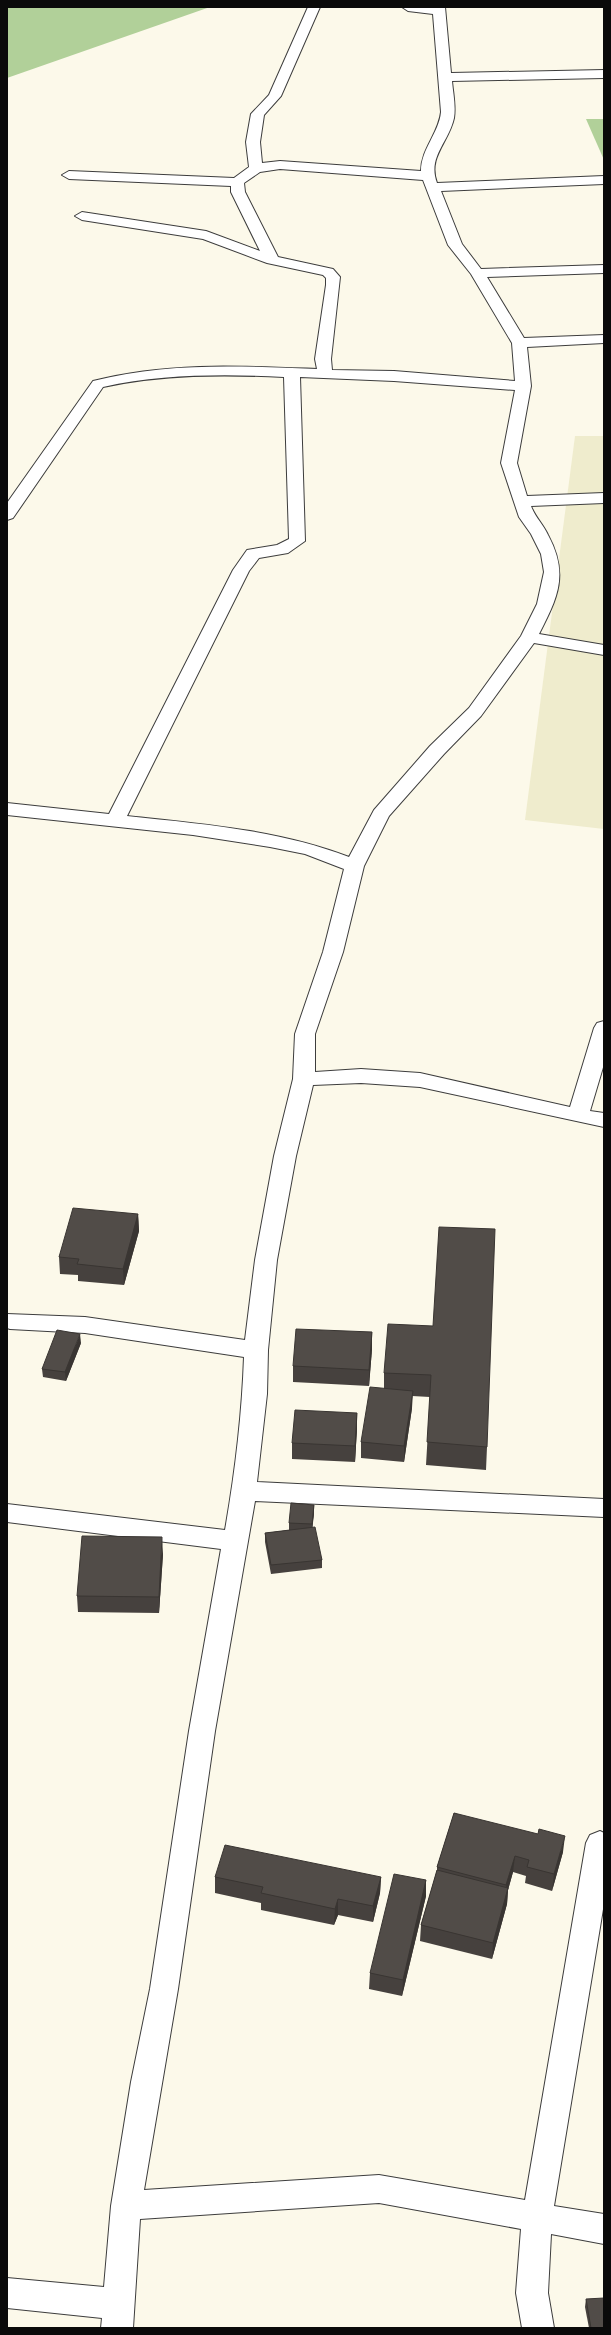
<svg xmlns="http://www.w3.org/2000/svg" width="611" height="2335" viewBox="0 0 611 2335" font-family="'Crimson Pro',serif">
<rect width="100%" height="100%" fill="#fcf9ea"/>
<!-- farmland -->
<polygon fill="#efeccd" points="575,436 604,436 604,829 525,820"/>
<!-- forest -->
<g fill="#b1d099">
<polygon points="7,7 210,7 7,78"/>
<polygon points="586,119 604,119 604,160"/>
</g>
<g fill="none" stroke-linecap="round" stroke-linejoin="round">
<!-- minor casing -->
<g stroke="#3d3d3d" stroke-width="2">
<path id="minor" d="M308 7H320L281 96 264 115 260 142 262 163 280 161 421 171C421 149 439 133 441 112L433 14 408 11 402 7H445L451 73 604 70V78L452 81C453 93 456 106 454 118 449 142 427 157 437 183L604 176V184L441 191 462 244 481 269 604 265V273L487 277 524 338 604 335V343L527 347 531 386 517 463 527 496 604 493V503L531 506C535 517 543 524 548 535 569 574 558 597 539 634L604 645V655L534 643 481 716 444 754 389 816 364 866 343 952 315 1034V1072L361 1069 420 1073 570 1107 594 1028 597 1023 604 1021V1064L590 1111 604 1113V1127L420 1087 361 1083 313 1085 296 1156 277 1260 268 1350 267 1394 257 1482 604 1499V1517L255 1501 215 1731 178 1989 144 2190 379 2175 525 2200 586 1843 590 1835 600 1831 604 1833V1903L554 2206 604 2214V2244L551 2234 548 2293 554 2328H522L516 2293 521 2229 379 2203 140 2219 133 2328H101L102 2318 7 2308V2278L104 2287 111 2206 131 2082 150 1989 189 1731 221 1549 7 1522V1504L225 1530C235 1473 242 1415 244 1357L85 1333 10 1329 7 1328V1314L85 1317 245 1340 255 1260 274 1156 293 1079 295 1034 323 952 344 869 305 854 270 847 193 835 7 815V803L109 814 233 570 247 550 277 545 289 539 284 377C223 374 163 374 103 387L13 518 7 520V503L93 381C167 362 241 366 317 369L315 359 326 285V278L323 275 267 263 203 239 82 220 75 216 82 212 206 231 260 251 231 192V186L69 179 62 175 69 171 234 178 249 167 246 142 251 114 269 95ZM280 169 423 180 448 245 471 274 512 343 515 381 394 371 332 370 331 359 340 277 333 269 278 257 245 192 244 183 260 172ZM300 377 394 381 515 390 501 463 519 517 531 534 541 554 544 572 537 604 521 636 469 708 430 746 374 810 349 857C279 830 202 824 127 816L249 571 259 558 288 553 305 541Z"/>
</g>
<!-- minor -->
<use href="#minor" fill="#fff" fill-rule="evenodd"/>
</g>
<!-- wall -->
<g fill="#46413e">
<polygon points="138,1214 139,1231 124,1285 78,1281 78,1275 60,1274 59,1257"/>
<polygon points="433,1326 487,1447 486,1470 426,1465 430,1397 412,1396 412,1408 404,1462 361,1458 361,1442 384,1389 384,1373"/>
<polygon points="372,1332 372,1349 369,1386 293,1382 293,1366"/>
<polygon points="81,1343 66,1381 43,1377 42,1369"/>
<polygon points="357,1413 357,1429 355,1462 292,1459 292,1443"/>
<polygon points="314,1505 314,1513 312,1528 322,1560 322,1568 271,1574 265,1542 265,1533 289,1530 289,1523"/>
<polygon points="163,1554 159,1613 78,1612 77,1596"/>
<polygon points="454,1813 563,1852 552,1891 525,1883 526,1876 513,1872 508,1890 507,1904 492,1959 420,1941 421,1925 437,1870 437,1867"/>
<polygon points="215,1877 381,1877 380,1893 373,1922 338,1915 334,1925 261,1910 261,1903 215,1893"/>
<polygon points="426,1880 426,1896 402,1996 369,1989 370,1973"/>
<polygon points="586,2299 604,2328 589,2328 585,2307"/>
</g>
<!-- shaded-wall -->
<g fill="#393532">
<polygon points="138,1214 139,1231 124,1285 123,1269"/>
<polygon points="372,1332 372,1349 369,1386 369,1370"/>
<polygon points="80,1334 81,1343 66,1381 65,1372"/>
<polygon points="413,1391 412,1408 404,1462 404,1446"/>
<polygon points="357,1413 357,1429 355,1462 355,1446"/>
<polygon points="314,1505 314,1513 312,1533 312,1524"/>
<polygon points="162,1537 163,1554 159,1613 159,1597"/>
<polygon points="565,1836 563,1852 552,1891 554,1874"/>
<polygon points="515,1856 513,1872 508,1890 507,1904 492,1959 493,1943 505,1900 506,1885"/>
<polygon points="381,1877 380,1893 373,1922 373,1906"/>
<polygon points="426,1880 426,1896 402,1996 403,1980"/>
<polygon points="338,1899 338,1915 334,1925 335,1909"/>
</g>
<!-- building -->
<g fill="#514c48" stroke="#393532">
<polygon points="73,1208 138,1214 123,1269 77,1264 79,1259 59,1257"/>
<polygon points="439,1227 495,1229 487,1447 427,1442 431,1375 384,1373 388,1324 433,1326"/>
<polygon points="296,1329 372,1332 369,1370 293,1366"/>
<polygon points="57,1330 80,1334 65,1372 42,1369"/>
<polygon points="370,1387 413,1391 404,1446 361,1442"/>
<polygon points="295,1410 357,1413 355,1446 292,1443"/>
<polygon points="291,1503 314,1505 312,1524 289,1523"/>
<polygon points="315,1527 322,1560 271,1565 265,1533"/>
<polygon points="82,1536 162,1537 159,1597 77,1596"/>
<polygon points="454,1813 538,1834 539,1829 565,1836 554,1874 527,1867 529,1860 515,1856 506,1885 437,1867"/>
<polygon points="225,1845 381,1877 373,1906 338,1899 335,1909 261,1893 263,1887 215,1877"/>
<polygon points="437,1870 508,1888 493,1943 421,1925"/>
<polygon points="394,1874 426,1880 403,1980 370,1973"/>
<polygon points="604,2298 604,2328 591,2328 586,2299"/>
</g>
<!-- border -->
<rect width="611" height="2335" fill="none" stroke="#0a0a0a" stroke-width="16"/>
</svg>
